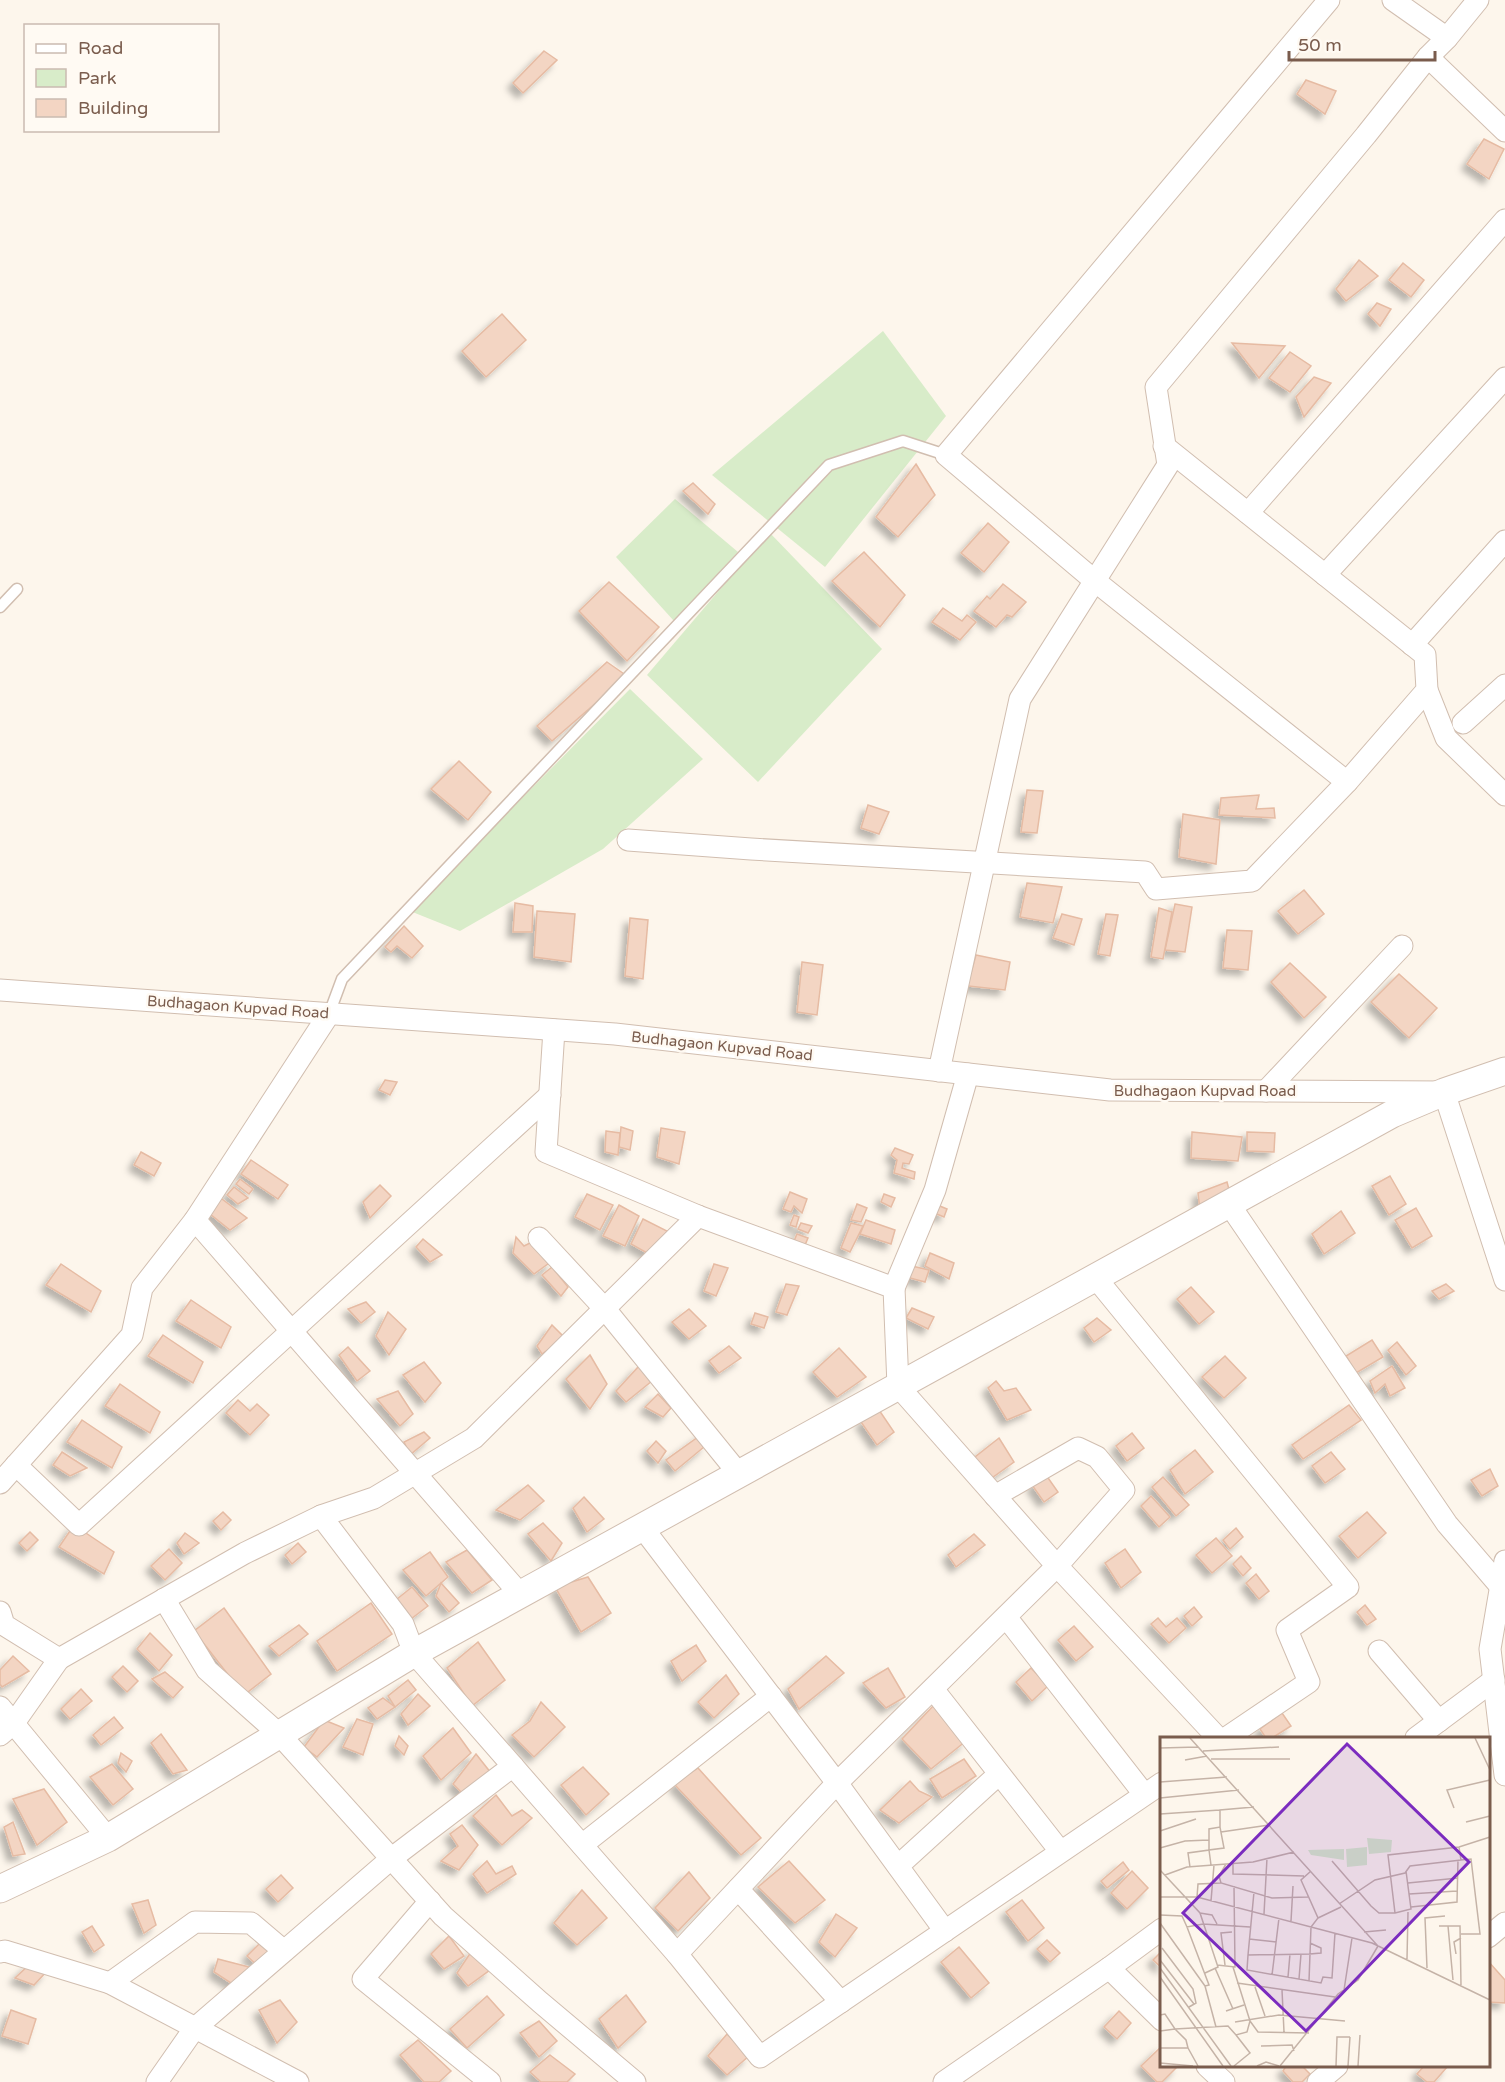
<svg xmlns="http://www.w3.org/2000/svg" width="1505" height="2082" viewBox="0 0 1505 2082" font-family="'Varela Round',sans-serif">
<defs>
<filter id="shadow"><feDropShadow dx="-5.5" dy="5.5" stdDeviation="3" flood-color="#0004"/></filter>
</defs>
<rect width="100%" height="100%" fill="#fdf6ec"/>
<!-- green -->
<g fill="#d8ecc9">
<polygon points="883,331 946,416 825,567 712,475"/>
<polygon points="675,499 738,552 674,621 616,557"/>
<polygon points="769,532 882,649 758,782 647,675"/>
<polygon points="630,689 703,759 603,849 460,931 410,911"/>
</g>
<!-- building -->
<g fill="#f3d5c3" stroke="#e6bba3" stroke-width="1.5" filter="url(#shadow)">
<polygon points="544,51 557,60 523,93 513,83"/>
<polygon points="1306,80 1336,91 1325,114 1297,94"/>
<polygon points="1484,139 1504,149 1489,179 1467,164"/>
<polygon points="1359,260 1378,276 1346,301 1336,289"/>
<polygon points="1403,263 1424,280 1411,297 1389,280"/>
<polygon points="1377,303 1391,309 1380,326 1368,314"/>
<polygon points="502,314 526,340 486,377 462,351"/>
<polygon points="1232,343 1285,346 1259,378"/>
<polygon points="1290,352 1311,366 1290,392 1269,378"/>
<polygon points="1314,377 1331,383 1304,417 1296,397"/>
<polygon points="916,464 935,495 898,537 876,517"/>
<polygon points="693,483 715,504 708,514 683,491"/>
<polygon points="988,523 1009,542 984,572 961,553"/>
<polygon points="864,552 905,595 880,627 832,581"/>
<polygon points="609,582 659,627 627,661 579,611"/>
<polygon points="1003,584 1026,602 1012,617 1007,615 996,627 974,611 987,596 990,599"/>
<polygon points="943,608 962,621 967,615 976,622 960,640 932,622"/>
<polygon points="607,662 627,676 552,741 537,726"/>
<polygon points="459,761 491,792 468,820 431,789"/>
<polygon points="1027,790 1043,791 1037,833 1021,832"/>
<polygon points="1259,795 1256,809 1274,808 1275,818 1219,815 1221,798"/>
<polygon points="868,805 889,812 879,834 861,828"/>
<polygon points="1183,814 1220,820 1216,864 1179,857"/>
<polygon points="1027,883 1062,887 1053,923 1020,917"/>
<polygon points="1304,890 1324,914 1298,934 1278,911"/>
<polygon points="515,903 533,906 532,932 513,932"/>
<polygon points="1175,904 1192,907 1185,952 1165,950"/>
<polygon points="1159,908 1172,912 1163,959 1151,957"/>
<polygon points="537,911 575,914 571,962 534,957"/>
<polygon points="1062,914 1082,919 1074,945 1053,938"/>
<polygon points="1106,914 1118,915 1110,956 1098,954"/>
<polygon points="630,918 648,920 643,979 625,976"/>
<polygon points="404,926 423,946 412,958 397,946 391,952 385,947"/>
<polygon points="1227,930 1252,931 1248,970 1223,968"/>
<polygon points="976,955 1010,962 1005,990 959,985 971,973"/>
<polygon points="802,962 823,965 817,1015 797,1012"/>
<polygon points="1290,963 1326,997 1304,1018 1271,982"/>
<polygon points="1399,974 1437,1008 1409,1038 1371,1002"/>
<polygon points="385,1080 397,1082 390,1095 379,1090"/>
<polygon points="621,1127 633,1131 630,1150 619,1147"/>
<polygon points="661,1128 685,1132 679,1164 657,1157"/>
<polygon points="606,1131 620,1133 618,1155 605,1152"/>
<polygon points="1192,1132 1242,1137 1238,1161 1191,1158"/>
<polygon points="1247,1132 1275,1133 1274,1152 1247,1151"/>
<polygon points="895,1148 913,1155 909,1164 903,1163 902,1168 915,1172 914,1179 894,1173 897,1160 891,1155"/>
<polygon points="141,1152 161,1163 154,1176 134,1165"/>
<polygon points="251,1160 288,1185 278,1199 241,1174"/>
<polygon points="1390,1176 1406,1204 1389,1215 1372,1186"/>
<polygon points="240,1179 253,1189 249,1194 236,1184"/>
<polygon points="1227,1182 1231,1197 1200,1210 1198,1193"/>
<polygon points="380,1185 391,1196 370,1218 363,1202"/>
<polygon points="234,1187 248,1198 238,1204 227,1195"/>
<polygon points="790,1192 807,1199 802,1213 794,1206 791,1212 783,1209"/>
<polygon points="587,1194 613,1205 600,1230 575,1217"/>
<polygon points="884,1194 895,1198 891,1207 881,1202"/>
<polygon points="218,1196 247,1218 230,1230 210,1214"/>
<polygon points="857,1204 867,1208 861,1222 851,1220"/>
<polygon points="935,1204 947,1209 944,1217 932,1212"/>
<polygon points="619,1205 639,1216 625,1246 603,1236"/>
<polygon points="1416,1208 1432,1236 1412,1248 1395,1220"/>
<polygon points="1341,1211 1355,1233 1324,1254 1312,1234"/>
<polygon points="794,1215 799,1217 796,1227 790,1225"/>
<polygon points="643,1219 667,1231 656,1258 631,1244"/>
<polygon points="866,1220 895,1230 891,1244 860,1234"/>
<polygon points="801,1223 812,1226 808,1233 798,1229"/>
<polygon points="851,1223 863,1226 850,1252 841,1248"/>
<polygon points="797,1234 808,1238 805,1245 794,1241"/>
<polygon points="516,1237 524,1246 534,1241 552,1261 534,1274 513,1253"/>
<polygon points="423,1239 442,1255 430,1262 416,1247"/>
<polygon points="930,1253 954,1263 949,1279 925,1266"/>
<polygon points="61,1264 101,1291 91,1312 46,1285"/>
<polygon points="714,1264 728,1268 716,1296 704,1291"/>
<polygon points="912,1266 929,1270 925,1282 910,1278"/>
<polygon points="552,1267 568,1287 561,1296 542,1275"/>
<polygon points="786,1284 799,1286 787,1315 776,1312"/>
<polygon points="1446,1284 1454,1291 1439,1299 1432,1291"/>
<polygon points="1191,1287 1214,1312 1199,1324 1177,1299"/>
<polygon points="191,1300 231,1327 221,1348 176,1321"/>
<polygon points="366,1302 375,1312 361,1323 348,1309"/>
<polygon points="912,1308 934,1317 928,1329 906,1318"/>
<polygon points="689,1309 706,1326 689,1339 672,1322"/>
<polygon points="388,1312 406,1329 389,1355 376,1336"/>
<polygon points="755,1313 768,1317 764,1328 751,1324"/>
<polygon points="1097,1318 1111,1330 1094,1342 1084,1328"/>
<polygon points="552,1325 565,1338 542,1354 537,1346"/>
<polygon points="163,1335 203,1362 193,1383 148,1356"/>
<polygon points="1372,1340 1383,1357 1356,1373 1346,1356"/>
<polygon points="1397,1342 1416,1366 1406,1375 1388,1350"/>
<polygon points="729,1346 741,1358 719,1373 709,1361"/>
<polygon points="348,1347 370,1371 357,1381 339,1355"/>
<polygon points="839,1348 866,1377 837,1397 813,1372"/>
<polygon points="590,1355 607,1384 590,1409 566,1379"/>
<polygon points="1225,1356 1246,1378 1224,1398 1202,1377"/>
<polygon points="424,1362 441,1383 425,1402 403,1375"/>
<polygon points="639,1366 652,1381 626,1402 616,1391"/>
<polygon points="1392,1366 1405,1388 1390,1396 1385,1384 1375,1393 1370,1381"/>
<polygon points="996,1381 1004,1391 1016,1388 1031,1410 1007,1420 988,1388"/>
<polygon points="120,1384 160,1412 150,1433 105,1406"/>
<polygon points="398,1391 413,1414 400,1426 377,1399"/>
<polygon points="658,1394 671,1408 663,1417 645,1407"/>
<polygon points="238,1400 250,1411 257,1404 269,1415 250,1435 226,1413"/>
<polygon points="1349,1405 1361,1420 1303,1459 1292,1445"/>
<polygon points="879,1410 894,1432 877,1445 861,1422"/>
<polygon points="82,1420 122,1447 112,1468 67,1442"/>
<polygon points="424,1432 430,1438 410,1455 404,1442"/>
<polygon points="705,1432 704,1447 675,1471 666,1460"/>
<polygon points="1132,1433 1144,1448 1127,1461 1116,1446"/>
<polygon points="999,1438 1014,1462 989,1480 975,1457"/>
<polygon points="656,1441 666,1451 658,1463 647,1451"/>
<polygon points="1195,1450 1213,1472 1185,1494 1170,1470"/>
<polygon points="62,1452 87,1468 70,1476 53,1465"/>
<polygon points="1331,1452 1345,1469 1325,1483 1312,1466"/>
<polygon points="1490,1469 1498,1486 1482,1496 1471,1480"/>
<polygon points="1046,1475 1058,1492 1044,1502 1032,1485"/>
<polygon points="1163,1477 1189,1505 1176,1516 1152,1487"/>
<polygon points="528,1485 544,1501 520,1520 496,1510"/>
<polygon points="1151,1496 1170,1517 1159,1527 1141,1506"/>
<polygon points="584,1497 604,1519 587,1532 573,1508"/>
<polygon points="223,1512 231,1520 221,1530 213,1521"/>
<polygon points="1367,1512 1386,1533 1358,1558 1339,1536"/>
<polygon points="543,1523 562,1543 551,1561 528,1534"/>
<polygon points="74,1525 114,1552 104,1574 59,1547"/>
<polygon points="1236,1528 1243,1537 1230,1549 1223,1540"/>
<polygon points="30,1532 38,1540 27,1551 19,1543"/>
<polygon points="185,1533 199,1543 184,1554 177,1543"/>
<polygon points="974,1534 985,1545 956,1567 948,1555"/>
<polygon points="1216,1538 1232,1556 1212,1573 1196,1555"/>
<polygon points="298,1543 306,1552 292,1564 285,1555"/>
<polygon points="169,1549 182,1563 165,1580 151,1566"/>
<polygon points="1125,1549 1141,1572 1121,1588 1105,1563"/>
<polygon points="467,1550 492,1580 472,1593 446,1562"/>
<polygon points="430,1552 448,1577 426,1596 403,1570"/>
<polygon points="1241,1556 1251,1568 1243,1576 1233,1564"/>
<polygon points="1256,1574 1269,1591 1259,1599 1246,1583"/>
<polygon points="588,1577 611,1613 581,1632 555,1587"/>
<polygon points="441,1583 459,1603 449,1612 436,1596"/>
<polygon points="412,1587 428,1606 407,1622 392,1603"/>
<polygon points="371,1603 392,1634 337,1671 317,1641"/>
<polygon points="1365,1605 1376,1619 1367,1625 1357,1612"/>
<polygon points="1194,1607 1202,1617 1192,1626 1184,1616"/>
<polygon points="224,1608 271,1674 244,1695 194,1631"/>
<polygon points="1158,1618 1166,1627 1177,1618 1186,1628 1169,1643 1151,1624"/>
<polygon points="299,1625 308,1634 279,1656 269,1646"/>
<polygon points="1074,1626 1093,1647 1076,1661 1058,1640"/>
<polygon points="150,1633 172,1655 159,1671 137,1649"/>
<polygon points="478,1642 505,1680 472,1706 447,1668"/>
<polygon points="696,1645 706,1661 682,1681 671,1661"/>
<polygon points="13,1656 29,1671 2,1687 0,1684 0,1670"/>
<polygon points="826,1656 844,1673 799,1709 788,1689"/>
<polygon points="123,1666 138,1681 127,1692 112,1677"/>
<polygon points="888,1668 905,1697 886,1708 863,1683"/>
<polygon points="1031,1668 1048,1686 1032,1701 1016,1682"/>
<polygon points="165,1672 183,1687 173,1698 152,1679"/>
<polygon points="726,1675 739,1694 714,1718 698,1702"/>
<polygon points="408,1680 416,1690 395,1707 388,1696"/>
<polygon points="81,1689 92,1701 70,1719 61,1709"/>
<polygon points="418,1694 430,1706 408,1725 401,1714"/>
<polygon points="383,1698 395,1707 377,1719 368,1708"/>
<polygon points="541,1702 565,1727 534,1757 512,1735 530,1721"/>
<polygon points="933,1706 966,1741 931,1769 902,1739"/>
<polygon points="1282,1713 1291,1726 1272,1738 1266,1738 1260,1729"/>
<polygon points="114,1717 123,1728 101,1745 93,1735"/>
<polygon points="357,1719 373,1724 363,1755 343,1747"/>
<polygon points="324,1720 344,1728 317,1757 304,1747"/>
<polygon points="453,1728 471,1753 441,1780 423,1756"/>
<polygon points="161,1734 187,1770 173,1774 151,1743"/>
<polygon points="399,1736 408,1746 404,1755 395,1746"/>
<polygon points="121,1753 132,1761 126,1772 118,1763"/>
<polygon points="476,1754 491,1773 465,1796 453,1784"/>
<polygon points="964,1759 976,1776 942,1798 930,1779"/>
<polygon points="112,1764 133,1789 113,1805 90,1777"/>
<polygon points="583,1767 609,1794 586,1815 561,1785"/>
<polygon points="698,1768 761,1838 741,1855 674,1784"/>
<polygon points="910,1781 919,1791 932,1797 899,1823 880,1810"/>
<polygon points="44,1789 67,1822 37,1845 13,1799"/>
<polygon points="496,1795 512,1816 522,1810 532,1818 502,1845 473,1816"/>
<polygon points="13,1822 25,1854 13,1856 4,1827"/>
<polygon points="462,1825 478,1845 459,1870 441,1861 458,1846 450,1834"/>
<polygon points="487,1861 496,1874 512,1866 516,1874 487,1893 473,1874"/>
<polygon points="789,1861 825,1900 795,1923 758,1887"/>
<polygon points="1123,1862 1129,1870 1107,1888 1101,1881"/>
<polygon points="1132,1871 1148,1888 1127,1909 1111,1893"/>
<polygon points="689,1872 710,1898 678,1931 655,1908"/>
<polygon points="281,1875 293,1888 278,1902 266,1889"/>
<polygon points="582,1890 607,1918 577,1945 554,1923"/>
<polygon points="148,1900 156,1925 144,1933 132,1904"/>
<polygon points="1022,1900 1044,1928 1028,1941 1006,1912"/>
<polygon points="836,1914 857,1928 835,1957 819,1942"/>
<polygon points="92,1926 104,1945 94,1952 82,1932"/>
<polygon points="449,1936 464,1956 444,1969 431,1954"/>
<polygon points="1047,1940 1060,1953 1050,1962 1037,1949"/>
<polygon points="262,1941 271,1950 257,1965 247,1956"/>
<polygon points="959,1947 989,1983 971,1998 941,1962"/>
<polygon points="473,1949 490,1970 468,1986 457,1973"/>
<polygon points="1162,1951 1162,1968 1153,1960"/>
<polygon points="218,1959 249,1967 237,1987 214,1972"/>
<polygon points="1488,1961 1505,1980 1505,2003 1488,2002"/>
<polygon points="30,1964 47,1971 34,1985 15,1978"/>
<polygon points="626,1995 646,2022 618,2048 599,2019"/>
<polygon points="487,1996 504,2015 467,2048 450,2029"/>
<polygon points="280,2000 297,2022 277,2043 259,2010"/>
<polygon points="11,2010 36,2019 28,2044 2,2036"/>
<polygon points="1119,2011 1131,2023 1117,2039 1104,2027"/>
<polygon points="539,2021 557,2041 539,2057 520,2033"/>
<polygon points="727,2034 749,2056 727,2075 708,2056"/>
<polygon points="418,2040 451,2071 439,2082 424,2082 400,2055"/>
<polygon points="1162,2046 1162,2066 1178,2066 1162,2082 1157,2082 1141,2066"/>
<polygon points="550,2055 575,2074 567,2082 541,2082 530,2072"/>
<polygon points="1286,2066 1302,2066 1310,2074 1302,2082 1293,2082 1283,2071"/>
<polygon points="1424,2066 1448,2066 1434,2082 1427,2082 1417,2074"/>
</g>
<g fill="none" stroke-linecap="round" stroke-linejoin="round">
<!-- service casing -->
<g stroke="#d1beb0" stroke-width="13">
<g id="service">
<polyline points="0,607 17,589"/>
<polyline points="329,1014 342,979 829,465 903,441 946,455"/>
</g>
</g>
<!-- minor casing -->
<g stroke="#d1beb0" stroke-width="23">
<g id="minor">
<polyline points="1393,0 1447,38 1478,0"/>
<polyline points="1428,57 1505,131"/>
<polyline points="1164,446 1425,655 1427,690 1347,782"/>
<polyline points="1248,513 1505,220"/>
<polyline points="1325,575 1505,378"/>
<polyline points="1412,645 1505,541"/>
<polyline points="1427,690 1446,738 1505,795"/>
<polyline points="1463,723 1505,685"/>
<polyline points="628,840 751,849 1145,872 1156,889 1252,881 1347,782 1095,581 946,455 1329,0"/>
<polyline points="0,990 615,1034 1110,1090 1444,1092 1505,1280"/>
<polyline points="554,1030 546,1152 698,1216 894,1288 898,1386 1057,1566 837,1783 677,1954 760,2057 1162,1783"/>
<polyline points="939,1071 1020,699 1168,465 1156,387 1366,135 1428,57 1447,38"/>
<polyline points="1266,1091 1402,946"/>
<polyline points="1229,1204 1447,1524 1501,1587"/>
<polyline points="195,1220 520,1594"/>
<polyline points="539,1238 605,1309 739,1474"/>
<polyline points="1095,1277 1348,1587 1287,1630 1309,1682 1226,1738"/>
<polyline points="894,1288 935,1190 968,1074"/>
<polyline points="16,1465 79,1525 550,1095"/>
<polyline points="0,1483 132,1335 142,1288 195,1220 329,1014"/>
<polyline points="995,1496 1078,1448 1097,1457 1124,1490 1057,1566 1218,1738"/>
<polyline points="321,1516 403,1624 414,1653 677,1954"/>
<polyline points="642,1527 837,1783 945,1931"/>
<polyline points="1505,1561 1490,1649 1505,1775"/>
<polyline points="164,1599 207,1670 279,1734 443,1916 540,2002 635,2082"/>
<polyline points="0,1612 4,1625 59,1659 245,1553 321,1516 374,1498 474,1438 698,1216"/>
<polyline points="1006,1617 1144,1794"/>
<polyline points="1379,1651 1439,1721"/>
<polyline points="933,1689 1060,1851"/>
<polyline points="0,1707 108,1838"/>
<polyline points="0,1735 14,1723 59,1659"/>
<polyline points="1416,1738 1494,1680"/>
<polyline points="582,1845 771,1696"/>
<polyline points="898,1866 999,1774"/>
<polyline points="738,1889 841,2002"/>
<polyline points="430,1901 363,1979 490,2082"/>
<polyline points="1488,1937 1505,1923"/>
<polyline points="0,1952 5,1951 110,1983 298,2082"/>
<polyline points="1109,1968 1162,2020"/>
<polyline points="110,1983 195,1922 251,1923 284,1951"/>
<polyline points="1207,2066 1224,2082"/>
<polyline points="157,2082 194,2029 392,1858 513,1766"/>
<polyline points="944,2082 1109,1968 1162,1929"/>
<polyline points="1318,2082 1337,2066"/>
</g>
</g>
<!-- tertiary casing -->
<g stroke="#d1beb0" stroke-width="29">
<polyline id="tertiary" points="0,1889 108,1838 414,1653 1392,1114 1444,1092 1505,1071"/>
</g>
<!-- service -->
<use href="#service" stroke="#fff" stroke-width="10"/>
<!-- minor -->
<use href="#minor" stroke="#fff" stroke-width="21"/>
<!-- tertiary -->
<use href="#tertiary" stroke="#fff" stroke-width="27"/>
</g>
<g text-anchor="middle" stroke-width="5" stroke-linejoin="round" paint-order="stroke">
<!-- street labels -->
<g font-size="15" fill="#7a5c4d" stroke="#fffaf3">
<text transform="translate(238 1007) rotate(4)" y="5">Budhagaon Kupvad Road</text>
<text transform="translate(722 1046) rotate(6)" y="5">Budhagaon Kupvad Road</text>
<text x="1205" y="1096">Budhagaon Kupvad Road</text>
</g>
</g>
<!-- overview -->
<g transform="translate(1160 1737)">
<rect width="330" height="330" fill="#fdf6ec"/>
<path d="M207 101 232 103 231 115 209 117ZM207 110V128L187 130 186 112ZM184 112V123L151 118 148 113Z" fill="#d8ecc9"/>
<path fill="none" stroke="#c5b3a7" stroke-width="1.5" d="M30 1 218 209 198 243 178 257 120 329M315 1 330 33M0 11 38 10M43 14 119 10M51 22H130M25 23 47 19M0 45 67 40M0 61 79 53M294 71 287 53 330 43M0 77 60 73M306 85 330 79M60 90V73L94 70M0 94 36 82M61 95 109 88M299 110 301 123 311 122 320 197H301M0 111 25 104 49 103M172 124 211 169 219 176H235L228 118 299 110 330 100M66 127 59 139 61 146 112 161 148 160M73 127V137L144 139M30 130 28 116 49 113V92L60 90 64 111 49 113 51 128M0 133 40 176 58 230 45 236M151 134 141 143 158 181 151 190 150 217 88 218 87 233 161 246 163 240 172 241 175 196M5 138 27 130 93 125 134 115M248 146 298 141M249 157 297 154M0 160H37L212 206 330 263M37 160 38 147 61 146M51 164 54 128M179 167 215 143 245 136 250 129 301 123M251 170 297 165 298 123M40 176 52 178 57 187M235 176 251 172 246 134M104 177 107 121M0 178 22 179 27 190 43 187 90 190M158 181 181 170M131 184 133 149M0 186 45 249M279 189H300L301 248M288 189 293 243M27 190 49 248 45 249 56 290M204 195 226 193M89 202 116 205M2 211 33 252 36 266 29 270M296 217 294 205 301 201M88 218 94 155M247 222 248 175M0 223 34 267M57 228 75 230 74 149M65 228 61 196 72 195M73 230 90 284M0 231 71 329M55 231 73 272M267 231 265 181 285 179M112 238 119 181M0 240 63 329M128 240 130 217M139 242 141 217M149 244 150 217 161 216V211L150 206M77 246 175 260M95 250 105 279M122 253 124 295M184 253 192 201M66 274 84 268M0 278 5 277 15 292 68 289 76 298 87 295 90 284 98 295 149 296M75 285 119 278 185 284M0 294 15 292 26 303 28 311H0M101 309 132 308 134 314M28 311 38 329M0 326 33 329M74 329 90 316 76 298M97 329 106 325 119 329M176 329 177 300H190M188 329 190 300M198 329 200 298"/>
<path fill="#7b2cbf" fill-opacity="0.15" stroke="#7b2cbf" stroke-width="3" d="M187 7 309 125 146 294 23 176Z"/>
<rect width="330" height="330" fill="none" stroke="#7a5c4d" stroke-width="3"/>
</g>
<!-- legend -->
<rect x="24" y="24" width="195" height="108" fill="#fffaf3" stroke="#cabbb1" stroke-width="1.5"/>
<rect x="36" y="44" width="30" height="9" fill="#ffffff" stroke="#cabbb1" stroke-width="1.5"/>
<text x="78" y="54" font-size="18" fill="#7a5c4d">Road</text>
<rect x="36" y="69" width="30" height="18" fill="#d8ecc9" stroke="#cabbb1" stroke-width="1.5"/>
<text x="78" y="84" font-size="18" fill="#7a5c4d">Park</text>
<rect x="36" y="99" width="30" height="18" fill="#f3d5c3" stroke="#cabbb1" stroke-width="1.5"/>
<text x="78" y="114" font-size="18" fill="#7a5c4d">Building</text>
<!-- scale -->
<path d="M1289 51v9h146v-9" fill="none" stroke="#7a5c4d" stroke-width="3"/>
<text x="1298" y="51" font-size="18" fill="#7a5c4d" stroke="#fffaf3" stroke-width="4.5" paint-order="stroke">50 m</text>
</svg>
